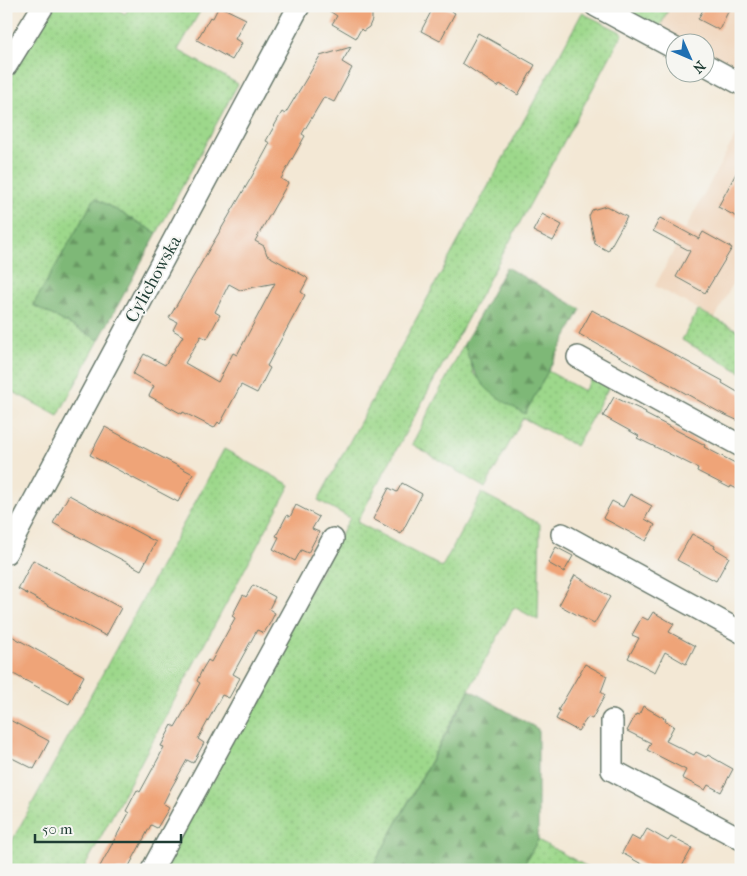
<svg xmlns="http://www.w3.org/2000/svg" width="747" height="876" viewBox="0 0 747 876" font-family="'IM FELL French Canon',serif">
<defs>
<pattern id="grass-dots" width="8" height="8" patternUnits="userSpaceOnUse" patternTransform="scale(1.25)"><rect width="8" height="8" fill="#9dd88b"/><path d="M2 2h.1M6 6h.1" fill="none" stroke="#87ba79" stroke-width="1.8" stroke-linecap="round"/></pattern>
<pattern id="forest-firs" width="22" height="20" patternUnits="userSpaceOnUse" patternTransform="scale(1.25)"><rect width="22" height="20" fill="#7eb877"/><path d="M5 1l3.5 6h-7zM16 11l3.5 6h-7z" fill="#679762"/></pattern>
</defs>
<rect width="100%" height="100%" fill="#f6f6f2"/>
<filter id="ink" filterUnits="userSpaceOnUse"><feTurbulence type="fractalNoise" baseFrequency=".02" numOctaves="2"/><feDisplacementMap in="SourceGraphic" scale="10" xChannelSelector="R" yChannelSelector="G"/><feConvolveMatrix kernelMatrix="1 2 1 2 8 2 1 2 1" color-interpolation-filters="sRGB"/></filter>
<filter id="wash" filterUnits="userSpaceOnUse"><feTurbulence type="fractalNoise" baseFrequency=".0096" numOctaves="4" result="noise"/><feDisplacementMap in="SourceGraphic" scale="20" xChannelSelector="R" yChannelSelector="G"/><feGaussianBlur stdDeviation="1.12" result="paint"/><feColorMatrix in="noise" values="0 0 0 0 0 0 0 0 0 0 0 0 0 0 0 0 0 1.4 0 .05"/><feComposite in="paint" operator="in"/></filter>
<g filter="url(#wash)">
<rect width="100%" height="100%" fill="#f3e8d5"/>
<!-- built -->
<g fill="#f0d5bc">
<polygon points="670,6 741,6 741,71 705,53 704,42 685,42 659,29"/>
<polygon points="741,125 741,268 715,318 655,286"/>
</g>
<!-- grass -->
<g fill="url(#grass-dots)" stroke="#5e8a60">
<polygon points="55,6 113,6 125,14 130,6 203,6 178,50 238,84 157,233 95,198 33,305 99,340 58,416 6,388 6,217 16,201 6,195 6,84"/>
<polygon points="613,6 670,6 659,29"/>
<polygon points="582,13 623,33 357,522 442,567 482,493 540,524 538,620 514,607 371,870 158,870 350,518 318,500"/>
<polygon points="698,310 741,332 741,372 682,340"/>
<polygon points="464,344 474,374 525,414 548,371 584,391 593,376 610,385 576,446 523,418 485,488 412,444"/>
<polygon points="224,449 290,485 83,870 6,870 6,852"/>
<polygon points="538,840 593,870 521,870"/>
</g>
<!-- forest -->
<g fill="url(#forest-firs)" stroke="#4e7a56">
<polygon points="95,198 157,233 99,340 33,305"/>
<path d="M506 267 581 309 525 414C485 390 479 389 464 344Z"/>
<polygon points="470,690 538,729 538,840 521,870 371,870"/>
</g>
<g id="blocks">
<!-- building -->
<g fill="#efa478" fill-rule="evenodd">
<polygon points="219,6 246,19 235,39 242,43 232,60 197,40 210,17 213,18"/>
<polygon points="322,6 359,6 372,14 372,20 369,27 363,31 361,29 356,38 332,24 337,16"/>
<polygon points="434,6 443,6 455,13 440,41 421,31"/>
<polygon points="705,6 731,6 719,30 698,19"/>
<polygon points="478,33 535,65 518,95 500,84 498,87 462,63"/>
<path d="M351 47 342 62 352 68 334 102 324 97 302 134 305 136 281 179 288 183 255 241 264 246 267 255 306 277 308 279 301 292 305 295 267 366 270 368 257 393 241 385 220 424 218 422 214 428 183 412 182 414 149 396 154 386 133 374 144 354 165 365 183 336 173 330 177 322 169 318 251 178 270 143 266 141 282 112 285 114 320 56ZM275 283 237 355 233 353 218 382 185 363 201 336 207 339 220 315 215 312 229 284 240 290Z"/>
<polygon points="741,164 741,219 718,207"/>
<polygon points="606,206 627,217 608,251 595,244 589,216 592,210"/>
<polygon points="542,214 562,225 553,241 533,231"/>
<polygon points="660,218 699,239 703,232 732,248 705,293 676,277 690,251 653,231"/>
<polygon points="592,310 723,381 722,383 741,394 741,422 719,412 579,334"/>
<polygon points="614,397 646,412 645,414 705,445 704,447 741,466 741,491 731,486 730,488 697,471 698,468 637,438 639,436 603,416"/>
<polygon points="105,427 193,474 178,502 90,455"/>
<polygon points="402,483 422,494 401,534 373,519 389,488 397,492"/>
<polygon points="630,494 652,506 645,519 655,525 646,541 603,518 612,501 623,507"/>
<polygon points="69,495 156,542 141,570 53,523"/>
<polygon points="296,505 319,517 312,529 319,532 308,553 301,550 295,561 273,549 279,537 276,536 287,515 290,517"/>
<polygon points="692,534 715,546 714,548 729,557 716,581 677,560"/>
<polygon points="556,547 573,556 564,572 548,563"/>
<polygon points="33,560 121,608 106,636 18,589"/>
<polygon points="575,575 610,597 594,624 559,605"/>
<polygon points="253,585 275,597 269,609 275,613 270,623 264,633 257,630 233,674 240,678 229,698 222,695 198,739 204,743 193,763 187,760 169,792 163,804 169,808 157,828 151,825 127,870 98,870 129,813 126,811 137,790 140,792 158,759 164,747 161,746 172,725 175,727 182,715 200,683 197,681 202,670 208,660 211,662 235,618 232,616 243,595 246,597"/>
<polygon points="653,612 674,624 669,632 695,646 686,664 665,652 655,672 628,658 639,638 632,635 642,617 648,620"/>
<polygon points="6,633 84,676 69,704 6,670"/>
<polygon points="585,664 607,676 601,692 605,695 592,719 588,717 578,731 556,719 560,711 558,710"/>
<polygon points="643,706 666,719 665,721 674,726 666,741 694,755 696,752 706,757 708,755 733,769 721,792 708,785 705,790 682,778 686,770 647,750 651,743 627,731 636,714 639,715"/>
<polygon points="6,718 49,741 34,769 6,755"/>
<polygon points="647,829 668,841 671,837 692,848 680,870 652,870 622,853 631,836 640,841"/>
</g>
</g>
</g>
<g filter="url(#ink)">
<use href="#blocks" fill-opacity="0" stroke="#69796c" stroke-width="1"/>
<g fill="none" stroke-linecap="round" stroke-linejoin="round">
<!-- minor casing -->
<g stroke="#69796c" stroke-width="24">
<g id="minor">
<polyline points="596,6 674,48"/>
<polyline points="704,64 741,84"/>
<polyline points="6,66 43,6"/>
<polyline points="578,357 741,446"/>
<polyline points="562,534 741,632"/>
<polyline points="6,553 299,6"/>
<polyline points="612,721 612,770 741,839"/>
<polyline points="152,870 333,539"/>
</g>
</g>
<!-- minor -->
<use href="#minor" stroke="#fff" stroke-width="21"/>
</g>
</g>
<g text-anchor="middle" stroke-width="4" stroke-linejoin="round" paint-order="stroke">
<!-- street labels -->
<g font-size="18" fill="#1f3d34" stroke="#f6f6f2">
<text transform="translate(153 279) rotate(-61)" y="6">Cylichowska</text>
</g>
</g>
<!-- margin -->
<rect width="747" height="876" fill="none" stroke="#f6f6f2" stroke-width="25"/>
<!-- north arrow -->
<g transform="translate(690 58) rotate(135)"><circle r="24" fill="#f6f6f2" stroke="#a0aca6"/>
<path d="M0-4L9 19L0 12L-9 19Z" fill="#1f6fb2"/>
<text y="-8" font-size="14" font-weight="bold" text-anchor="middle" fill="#1f3d34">N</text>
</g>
<!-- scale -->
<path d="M35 834v8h146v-8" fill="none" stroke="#1f3d34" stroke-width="2.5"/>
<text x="42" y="834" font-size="15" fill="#1f3d34" stroke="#f6f6f2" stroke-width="4" paint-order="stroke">50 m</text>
</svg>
